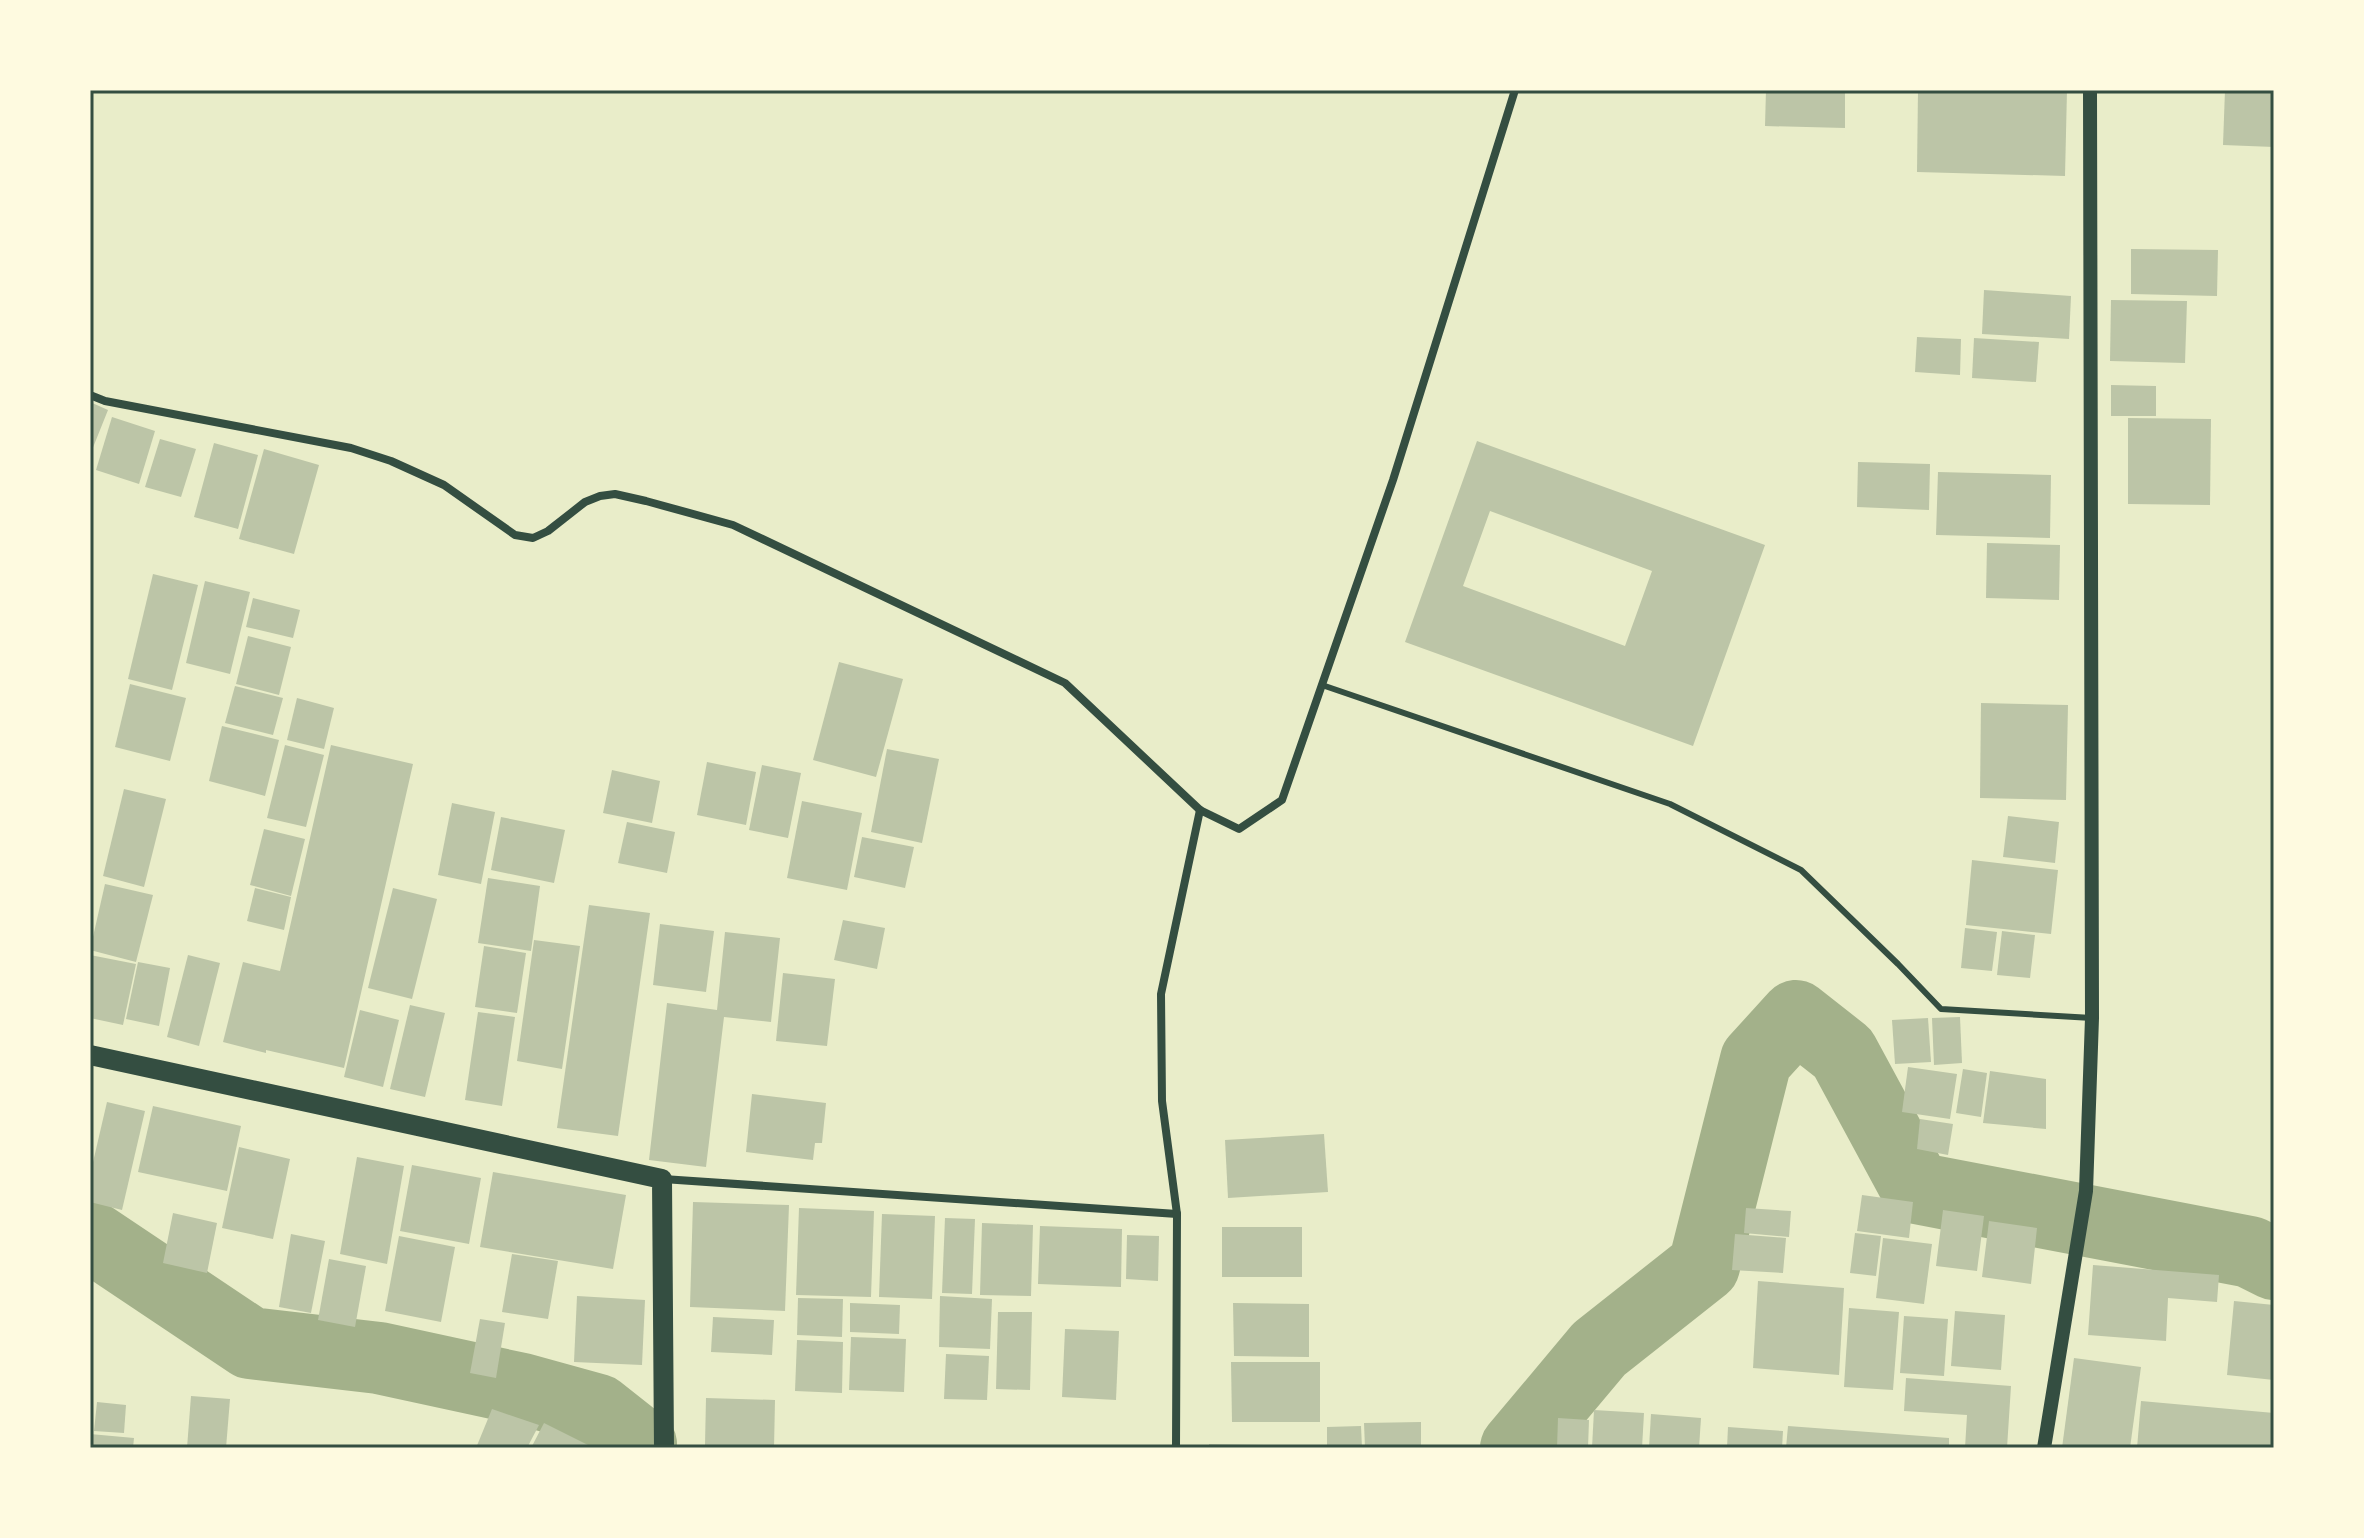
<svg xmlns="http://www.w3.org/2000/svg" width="2364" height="1538" viewBox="0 0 2364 1538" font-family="'Fira Sans',sans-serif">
<rect width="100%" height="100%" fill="#e9edc9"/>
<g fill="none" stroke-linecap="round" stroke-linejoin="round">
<!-- river -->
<g stroke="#a3b18a" stroke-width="72">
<polyline points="90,1236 250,1343 379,1358 522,1389 598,1410 641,1444"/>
<polyline points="1516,1448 1599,1349 1704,1266 1756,1060 1796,1016 1843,1053 1916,1188 2250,1252 2274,1264"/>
</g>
</g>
<!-- building -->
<g fill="#bcc5a7" fill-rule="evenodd">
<polygon points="1766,90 1845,90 1845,128 1765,126"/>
<polygon points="1918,90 2067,90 2065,176 1917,172"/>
<polygon points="2225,90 2274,90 2274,147 2223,145"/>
<polygon points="2131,249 2218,250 2217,296 2131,294"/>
<polygon points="1984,290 2071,296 2069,339 1982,334"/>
<polygon points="2111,300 2187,301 2185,363 2110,361"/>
<polygon points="1917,337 1961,339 1960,375 1915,372"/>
<polygon points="1974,338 2039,342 2036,382 1972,378"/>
<polygon points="2111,385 2156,386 2156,416 2111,416"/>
<polygon points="90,402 108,410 90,455"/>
<polygon points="112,417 155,431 139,484 96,470"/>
<polygon points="2128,418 2211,419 2210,505 2128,504"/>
<polygon points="160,439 196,449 181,497 145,487"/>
<path d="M1477 441 1765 545 1693 746 1405 642ZM1490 511 1652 571 1625 646 1463 586Z"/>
<polygon points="214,443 258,455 238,529 194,517"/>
<polygon points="264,449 319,465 294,554 239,539"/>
<polygon points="1858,462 1930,464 1929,510 1857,507"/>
<polygon points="1938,472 2051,475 2050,538 1936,535"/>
<polygon points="1987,543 2060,545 2059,600 1986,598"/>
<polygon points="153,574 198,585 172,690 128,679"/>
<polygon points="205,581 250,592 230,674 186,663"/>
<polygon points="253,598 300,610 293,638 246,627"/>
<polygon points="248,636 291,647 279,695 236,684"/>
<polygon points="839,662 903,679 876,777 813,760"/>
<polygon points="130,684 186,698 170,761 115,747"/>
<polygon points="235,686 283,698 273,735 225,723"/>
<polygon points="297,698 334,708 324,749 287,740"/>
<polygon points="1981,703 2068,705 2066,800 1980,798"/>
<polygon points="222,726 279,740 265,796 209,781"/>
<polygon points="285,745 324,755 306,827 267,818"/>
<polygon points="331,745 413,764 344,1068 266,1050 266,1053 223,1042 243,962 280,971"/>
<polygon points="887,749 939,759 922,843 871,832"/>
<polygon points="707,762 756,772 746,825 697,815"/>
<polygon points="762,765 801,773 788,838 749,830"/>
<polygon points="612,770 660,781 652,823 603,813"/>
<polygon points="124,789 166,799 144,887 103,876"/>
<polygon points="802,801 862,813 847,890 787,878"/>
<polygon points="452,803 495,812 481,884 438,875"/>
<polygon points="2008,816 2059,822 2055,863 2003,857"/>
<polygon points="501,817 565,830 554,883 491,870"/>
<polygon points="627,822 675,832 667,873 618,863"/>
<polygon points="264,829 305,839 291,896 250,885"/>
<polygon points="862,837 914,847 905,888 854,877"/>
<polygon points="1972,860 2058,870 2051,934 1966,925"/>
<polygon points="488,878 540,886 531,951 478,943"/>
<polygon points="105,884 153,895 136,962 90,950"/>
<polygon points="255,888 291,897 284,930 247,921"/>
<polygon points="393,888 437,899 412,999 368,988"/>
<polygon points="589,905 650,913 618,1136 557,1128"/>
<polygon points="843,920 885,928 877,969 834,960"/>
<polygon points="660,924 714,931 706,992 653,985"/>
<polygon points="1965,928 1997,932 1992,971 1961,968"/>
<polygon points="2002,931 2035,935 2030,978 1997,975"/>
<polygon points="725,932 780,938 771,1022 724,1017 706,1167 649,1160 667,1003 717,1010"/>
<polygon points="534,940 580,946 562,1069 517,1061"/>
<polygon points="484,946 526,953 517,1013 475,1007"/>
<polygon points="90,955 136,964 123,1025 90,1018"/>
<polygon points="188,955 220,963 199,1046 167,1037"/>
<polygon points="138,962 170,968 159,1026 126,1019"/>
<polygon points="783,973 835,979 827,1046 776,1041"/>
<polygon points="410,1005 445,1013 425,1097 390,1089"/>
<polygon points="360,1010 399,1020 383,1087 344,1077"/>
<polygon points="478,1012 515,1017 502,1106 465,1100"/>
<polygon points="1960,1017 1962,1063 1934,1065 1932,1018"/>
<polygon points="1928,1018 1931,1062 1895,1064 1892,1020"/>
<polygon points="1908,1067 1957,1074 1950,1119 1902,1112"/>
<polygon points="1963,1069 1987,1073 1981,1117 1956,1113"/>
<polygon points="1990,1071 2046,1079 2046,1129 1983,1123"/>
<polygon points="752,1094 826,1103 822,1143 815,1143 813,1160 746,1152"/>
<polygon points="107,1102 145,1111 122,1210 90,1202 90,1175"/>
<polygon points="153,1106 241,1126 227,1191 138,1172"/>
<polygon points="1920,1119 1953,1124 1948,1155 1917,1149"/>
<polygon points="1324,1134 1328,1192 1228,1198 1225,1140"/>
<polygon points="239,1147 290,1159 273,1239 222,1228"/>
<polygon points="357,1157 404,1166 387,1264 340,1254"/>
<polygon points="412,1165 481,1178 469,1244 400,1231"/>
<polygon points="493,1172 626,1195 613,1269 480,1247"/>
<polygon points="1862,1195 1913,1202 1909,1238 1857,1231"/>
<polygon points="693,1202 789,1205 785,1311 690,1307"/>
<polygon points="799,1208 874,1211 871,1297 796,1295"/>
<polygon points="1746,1208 1791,1211 1789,1237 1744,1233"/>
<polygon points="1943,1210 1984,1216 1977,1271 1936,1266"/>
<polygon points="173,1213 217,1223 207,1273 163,1263"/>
<polygon points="882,1214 935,1216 932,1299 879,1297"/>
<polygon points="945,1218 975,1219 972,1294 942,1293"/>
<polygon points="1989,1221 2037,1228 2031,1284 1982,1277"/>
<polygon points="982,1223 1033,1225 1031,1296 980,1295"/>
<polygon points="1040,1226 1122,1229 1121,1287 1038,1284"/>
<rect x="1222" y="1227" width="80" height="50"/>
<polygon points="1855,1233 1881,1236 1876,1276 1850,1273"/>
<polygon points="291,1234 325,1241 311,1313 279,1307"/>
<polygon points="1735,1234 1786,1238 1783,1273 1732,1270"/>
<polygon points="1127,1235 1159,1236 1158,1281 1126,1279"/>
<polygon points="399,1236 455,1247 441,1322 385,1311"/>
<polygon points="1883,1238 1932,1244 1924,1304 1876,1298"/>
<polygon points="512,1254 558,1261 548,1319 502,1312"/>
<polygon points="329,1259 366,1266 355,1327 318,1320"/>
<polygon points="2093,1265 2219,1275 2217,1302 2168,1298 2166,1341 2088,1335"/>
<polygon points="1758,1281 1844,1288 1839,1375 1753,1368"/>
<polygon points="577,1296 645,1300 642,1365 574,1362"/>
<polygon points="940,1296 992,1299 990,1349 939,1347"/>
<polygon points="798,1298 843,1299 842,1337 797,1335"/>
<polygon points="2234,1301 2274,1305 2274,1380 2227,1375"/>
<polygon points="850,1303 900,1305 899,1334 850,1332"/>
<polygon points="1233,1303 1309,1304 1309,1357 1234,1356"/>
<polygon points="1849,1308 1899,1312 1893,1390 1844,1387"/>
<polygon points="1955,1311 2005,1315 2001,1370 1951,1366"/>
<polygon points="998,1312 1032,1312 1030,1390 996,1389"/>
<polygon points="1904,1316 1948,1319 1944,1376 1900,1373"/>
<polygon points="713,1317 774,1320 772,1355 711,1352"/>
<polygon points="480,1319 505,1323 496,1378 470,1373"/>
<polygon points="1065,1329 1119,1331 1116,1400 1062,1397"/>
<polygon points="851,1337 906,1339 904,1392 849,1390"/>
<polygon points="797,1340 843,1342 842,1393 795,1391"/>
<polygon points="946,1354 989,1356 987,1400 944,1399"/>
<polygon points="2074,1358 2141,1367 2130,1448 2062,1448"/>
<polygon points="1231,1362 1320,1362 1320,1422 1232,1422"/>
<polygon points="1906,1378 2011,1386 2007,1448 1965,1448 1967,1415 1904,1411"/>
<polygon points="191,1396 230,1399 226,1448 187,1448"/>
<polygon points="706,1398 775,1400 774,1448 705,1445"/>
<polygon points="2141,1401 2274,1413 2271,1448 2137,1448"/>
<polygon points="97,1402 126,1405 124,1433 94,1431"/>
<polygon points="492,1409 539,1425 527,1448 476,1448"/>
<polygon points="1594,1410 1644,1413 1642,1448 1592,1448"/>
<polygon points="1651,1414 1701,1418 1699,1448 1649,1448"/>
<polygon points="1558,1418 1589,1420 1588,1448 1557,1448"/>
<polygon points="1421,1422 1421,1448 1365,1448 1364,1423"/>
<polygon points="544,1423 594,1448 531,1448"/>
<polygon points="1361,1426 1362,1448 1327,1448 1327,1427"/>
<polygon points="1788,1426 1949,1438 1949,1448 1786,1448"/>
<polygon points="1728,1427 1783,1431 1782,1448 1727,1448"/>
<polygon points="90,1434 134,1438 133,1448 90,1448"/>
<polygon points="1209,1444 1264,1445 1264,1448 1209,1448"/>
</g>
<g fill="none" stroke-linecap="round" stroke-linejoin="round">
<!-- service -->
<polyline stroke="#344e41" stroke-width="6" points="1322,685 1670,804 1801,870 1898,964 1941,1009 2092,1018"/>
<!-- minor -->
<g stroke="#344e41" stroke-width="8">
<polyline points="90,395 105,401 351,448 391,461 444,485 515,535 533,538 548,531 585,502 600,496 615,494 646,501 733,525 1065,683 1200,810 1239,829 1282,800 1393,480 1515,90"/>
<polyline points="663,1179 1177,1214"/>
<polyline points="1176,1448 1177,1214 1162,1101 1161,994 1200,810"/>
</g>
<!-- tertiary -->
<polyline stroke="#344e41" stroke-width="14" points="2044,1448 2086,1191 2092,1018 2090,90"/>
<!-- primary -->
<polyline stroke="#344e41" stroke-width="20" points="90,1055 662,1179 664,1448"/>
</g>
<!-- border -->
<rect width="2364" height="1538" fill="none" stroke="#fefae0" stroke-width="184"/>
<rect x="92" y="92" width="2180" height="1354" fill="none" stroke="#344e41" stroke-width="3"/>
</svg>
